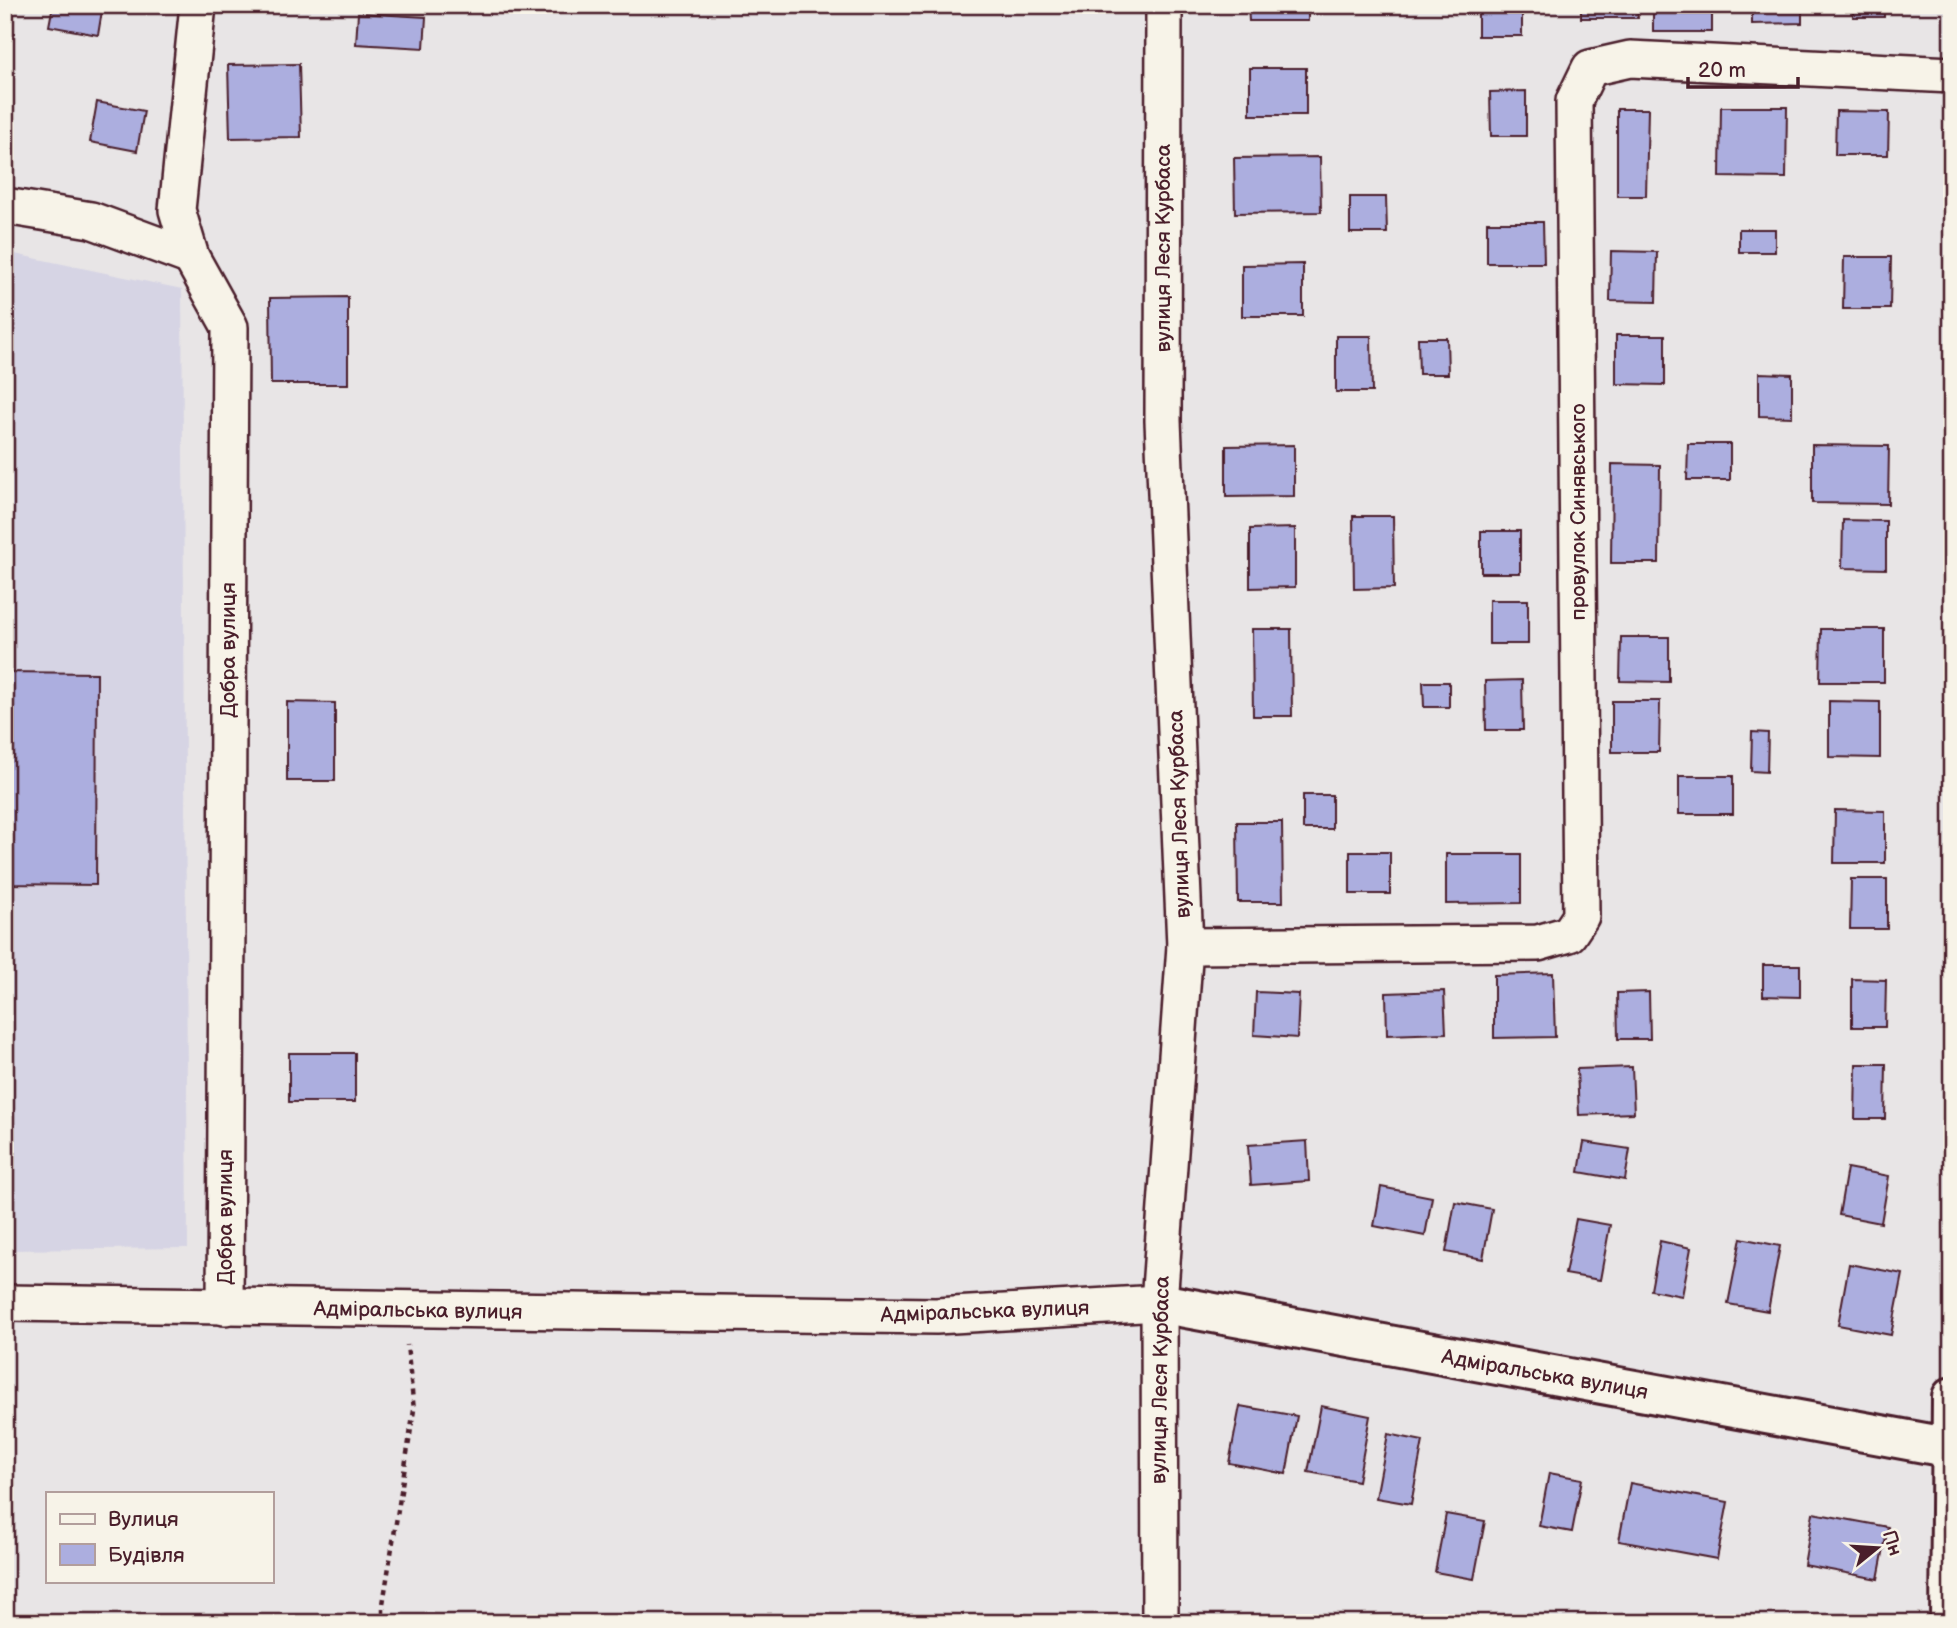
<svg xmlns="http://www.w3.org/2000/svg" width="1957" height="1628" viewBox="0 0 1957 1628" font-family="'Balsamiq Sans',sans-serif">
<rect width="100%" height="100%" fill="#e8e5e6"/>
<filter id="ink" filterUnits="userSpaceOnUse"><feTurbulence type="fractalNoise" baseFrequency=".0143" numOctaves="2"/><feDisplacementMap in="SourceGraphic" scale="14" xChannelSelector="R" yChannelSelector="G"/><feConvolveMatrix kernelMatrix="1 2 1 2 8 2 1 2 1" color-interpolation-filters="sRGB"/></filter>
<g filter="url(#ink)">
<!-- built -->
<polygon fill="#d6d4e4" points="5,252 182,289 188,1248 5,1250"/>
<!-- building -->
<g fill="#acaedf" stroke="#4a1f2b" stroke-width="2">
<polygon points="53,5 103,5 98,35 49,26"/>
<polygon points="1248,5 1308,5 1308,21 1249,21"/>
<rect x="1478" y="5" width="44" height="31"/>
<polygon points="1581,5 1637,5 1638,18 1581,18"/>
<rect x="1653" y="5" width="59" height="27"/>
<polygon points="1752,5 1802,5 1802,23 1752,24"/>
<rect x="1853" y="5" width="31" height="12"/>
<polygon points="358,13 426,17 424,48 356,44"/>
<polygon points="299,64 301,137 230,138 228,65"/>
<rect x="1250" y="68" width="56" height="47"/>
<polygon points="1526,91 1526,136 1491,136 1490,92"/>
<polygon points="97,102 144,111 137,151 90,142"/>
<polygon points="1721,107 1787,107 1786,178 1720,177"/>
<polygon points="1617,109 1648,109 1646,196 1617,196"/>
<polygon points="1836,111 1889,112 1888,155 1835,155"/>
<polygon points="1320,157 1321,212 1235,213 1234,158"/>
<polygon points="1350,197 1386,197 1387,233 1350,233"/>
<polygon points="1487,222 1543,222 1544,263 1487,263"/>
<rect x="1739" y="229" width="36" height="23"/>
<polygon points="1611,251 1657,252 1656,302 1610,301"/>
<polygon points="1844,257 1891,257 1890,309 1843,309"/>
<polygon points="1303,264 1303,316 1242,316 1242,265"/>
<polygon points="348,297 348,384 271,384 270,298"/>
<polygon points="1616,335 1665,335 1665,385 1616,384"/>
<polygon points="1336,336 1371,336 1372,392 1336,392"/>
<polygon points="1418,338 1447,338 1448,374 1419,374"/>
<polygon points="1759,373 1792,374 1792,417 1759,416"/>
<polygon points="1688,444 1730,444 1730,480 1687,480"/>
<polygon points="1294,445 1294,496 1226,497 1226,446"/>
<polygon points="1812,445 1889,446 1888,504 1812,503"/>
<polygon points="1612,464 1660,465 1659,563 1611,563"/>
<polygon points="1353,516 1393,516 1394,588 1354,589"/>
<polygon points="1843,520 1886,521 1886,569 1842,568"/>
<polygon points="1295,528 1295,587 1250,588 1250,529"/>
<rect x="1481" y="531" width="39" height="42"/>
<rect x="1489" y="600" width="39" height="44"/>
<polygon points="1252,629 1291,629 1292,716 1253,716"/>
<polygon points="1821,629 1884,629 1884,682 1820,682"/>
<polygon points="1621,637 1669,637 1669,682 1620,681"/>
<polygon points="5,672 97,673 96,885 5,884"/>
<polygon points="1522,680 1523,730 1486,730 1485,681"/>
<polygon points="1423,682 1449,682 1449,707 1424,707"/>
<polygon points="1612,701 1660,701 1659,752 1612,752"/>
<polygon points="1829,701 1880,702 1880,758 1829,757"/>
<polygon points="287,702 335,703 335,781 287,781"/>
<polygon points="1752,732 1768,733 1767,772 1751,771"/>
<rect x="1679" y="776" width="54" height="38"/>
<rect x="1303" y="795" width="29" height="34"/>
<polygon points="1835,810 1885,811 1885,863 1834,863"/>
<polygon points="1237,822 1282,822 1283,902 1238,902"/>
<rect x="1350" y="852" width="40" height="42"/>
<polygon points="1446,854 1521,854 1521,903 1446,904"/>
<polygon points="1851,879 1887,879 1887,929 1850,929"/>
<polygon points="1763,965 1800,965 1800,997 1763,996"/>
<polygon points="1553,973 1555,1037 1494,1038 1494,975"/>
<polygon points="1852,979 1886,980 1885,1027 1852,1027"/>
<polygon points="1444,991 1446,1033 1387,1035 1386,993"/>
<polygon points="1256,992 1299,994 1297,1038 1254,1035"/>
<polygon points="1649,992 1650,1039 1618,1039 1617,993"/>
<rect x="289" y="1053" width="66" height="49"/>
<polygon points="1856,1064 1886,1064 1885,1119 1855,1119"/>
<polygon points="1632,1067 1634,1113 1579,1115 1577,1069"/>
<polygon points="1307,1141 1309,1181 1251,1185 1248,1145"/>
<polygon points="1584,1142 1630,1149 1625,1180 1579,1172"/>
<polygon points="1847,1168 1889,1176 1881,1223 1839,1215"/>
<polygon points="1381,1187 1432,1197 1425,1236 1374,1226"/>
<polygon points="1455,1202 1492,1209 1483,1259 1446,1252"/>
<polygon points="1576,1219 1610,1225 1600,1280 1565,1274"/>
<polygon points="1741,1238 1780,1246 1768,1311 1728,1304"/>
<polygon points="1660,1241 1691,1248 1682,1296 1651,1290"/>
<polygon points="1849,1264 1903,1274 1891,1335 1838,1325"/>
<polygon points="1240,1406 1297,1416 1286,1474 1229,1463"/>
<polygon points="1321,1406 1370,1416 1358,1481 1308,1472"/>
<polygon points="1388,1434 1423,1441 1411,1504 1376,1498"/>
<polygon points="1549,1473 1582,1479 1572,1532 1539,1526"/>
<polygon points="1630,1483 1728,1502 1717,1559 1619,1541"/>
<polygon points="1813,1513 1888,1527 1878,1579 1804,1565"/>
<polygon points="1446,1514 1485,1521 1474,1579 1435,1572"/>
</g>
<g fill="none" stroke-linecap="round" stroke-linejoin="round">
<!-- minor casing -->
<g stroke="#4a1f2b" stroke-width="40">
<g id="minor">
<polyline points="198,5 177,210 191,257 230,327 225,1307"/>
<polyline points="5,206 91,220 191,257"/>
<polyline points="1185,946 1538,943 1569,934 1581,916 1574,101 1590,68 1630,59 1952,75"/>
<polyline points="5,1303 936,1316 1159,1303"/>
<polyline points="1160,1623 1159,1303 1185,946 1163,421 1164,5"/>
</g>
</g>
<!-- tertiary casing -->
<g stroke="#4a1f2b" stroke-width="44">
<g id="tertiary">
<polyline points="1159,1303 1952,1448"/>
<polyline points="1950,1623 1952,1397"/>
</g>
</g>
<!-- path -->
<polyline stroke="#4a1f2b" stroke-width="4.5" stroke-dasharray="5 5" stroke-linecap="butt" points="383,1623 383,1604 414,1410 407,1345"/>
<!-- minor -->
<use href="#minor" stroke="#f7f3e8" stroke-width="35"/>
<!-- tertiary -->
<use href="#tertiary" stroke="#f7f3e8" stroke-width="38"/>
</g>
</g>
<g text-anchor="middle" stroke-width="6" stroke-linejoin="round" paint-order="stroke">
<!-- street labels -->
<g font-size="21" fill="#4a1f2b" stroke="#f7f3e8">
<text transform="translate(1163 248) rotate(-90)" y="7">вулиця Леся Курбаса</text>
<text transform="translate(1578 512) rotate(-90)" y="7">провулок Синявського</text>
<text transform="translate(228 650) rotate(-90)" y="7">Добра вулиця</text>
<text transform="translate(1179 814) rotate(-92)" y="7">вулиця Леся Курбаса</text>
<text transform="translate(225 1217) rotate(-90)" y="7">Добра вулиця</text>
<text transform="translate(418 1310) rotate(1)" y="7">Адміральська вулиця</text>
<text transform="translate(985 1311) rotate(-2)" y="7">Адміральська вулиця</text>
<text transform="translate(1545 1374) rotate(10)" y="7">Адміральська вулиця</text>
<text transform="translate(1160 1380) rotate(-89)" y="7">вулиця Леся Курбаса</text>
</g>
</g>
<!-- margin -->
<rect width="1957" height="1628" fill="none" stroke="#f7f3e8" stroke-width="28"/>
<rect x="14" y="14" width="1929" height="1600" fill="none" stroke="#4a1f2b" stroke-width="2.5" filter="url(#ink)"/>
<!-- legend -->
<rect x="46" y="1492" width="228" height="91" fill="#f7f3e8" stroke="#b29e9c" stroke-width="2"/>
<rect x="60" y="1514" width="35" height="10" fill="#f7f3e8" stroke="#b29e9c" stroke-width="2"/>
<text x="108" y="1526" font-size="21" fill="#4a1f2b">Вулиця</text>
<rect x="60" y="1544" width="35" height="21" fill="#acaedf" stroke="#b29e9c" stroke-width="2"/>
<text x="108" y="1562" font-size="21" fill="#4a1f2b">Будівля</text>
<!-- north arrow -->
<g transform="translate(1877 1548) rotate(72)" stroke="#f7f3e8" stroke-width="5" paint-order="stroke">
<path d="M0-5L12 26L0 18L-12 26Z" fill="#4a1f2b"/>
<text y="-10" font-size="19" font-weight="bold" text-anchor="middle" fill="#4a1f2b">Пн</text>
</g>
<!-- scale -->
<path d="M1688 77v10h110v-10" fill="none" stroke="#4a1f2b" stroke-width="3.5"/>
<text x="1698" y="77" font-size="21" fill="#4a1f2b" stroke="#f7f3e8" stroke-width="5" paint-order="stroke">20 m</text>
</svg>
